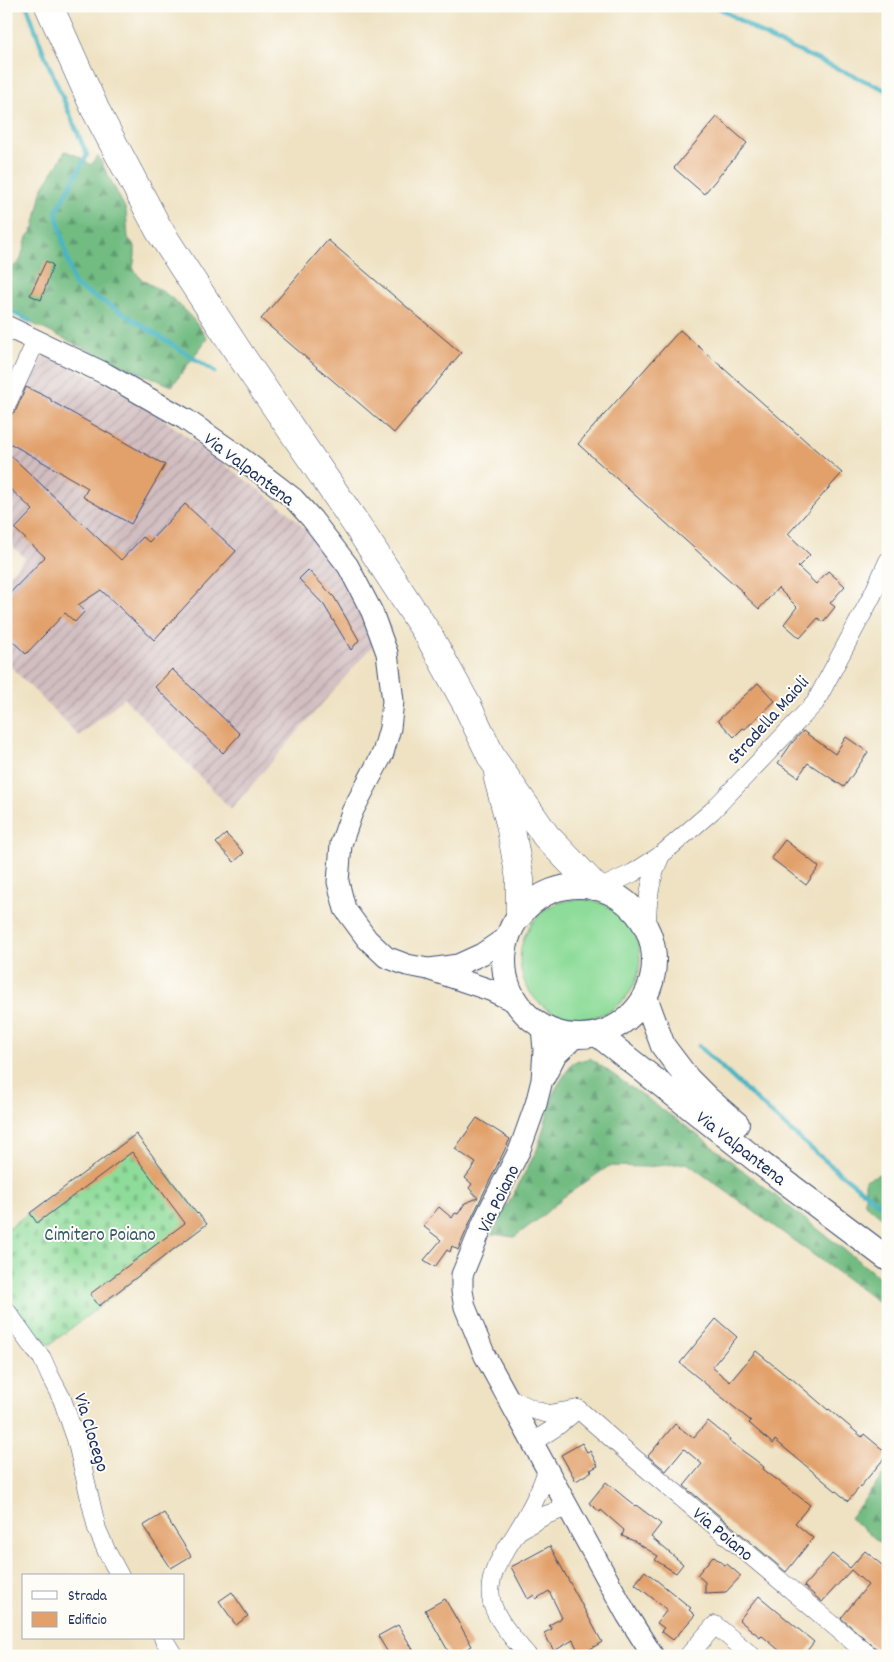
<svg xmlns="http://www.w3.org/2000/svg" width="894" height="1662" viewBox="0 0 894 1662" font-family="Dekko,sans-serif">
<defs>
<pattern id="industrial-furrows" width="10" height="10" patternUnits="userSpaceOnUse" patternTransform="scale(1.25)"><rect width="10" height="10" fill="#d2bec1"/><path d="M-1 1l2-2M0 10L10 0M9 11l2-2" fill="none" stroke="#aa9ba0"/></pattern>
<pattern id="forest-firs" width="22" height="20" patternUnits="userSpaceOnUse" patternTransform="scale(1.25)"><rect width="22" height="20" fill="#72bc82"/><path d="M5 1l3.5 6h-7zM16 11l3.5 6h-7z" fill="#5d996e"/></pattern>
<pattern id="cemetery-stones" width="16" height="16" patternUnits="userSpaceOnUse" patternTransform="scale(1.25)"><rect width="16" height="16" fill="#8edc9a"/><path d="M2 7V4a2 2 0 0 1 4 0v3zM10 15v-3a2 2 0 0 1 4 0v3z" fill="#7abd87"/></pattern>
</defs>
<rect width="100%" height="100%" fill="#fdfcf7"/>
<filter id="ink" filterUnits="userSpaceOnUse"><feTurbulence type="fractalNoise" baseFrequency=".02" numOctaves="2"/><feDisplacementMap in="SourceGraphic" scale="10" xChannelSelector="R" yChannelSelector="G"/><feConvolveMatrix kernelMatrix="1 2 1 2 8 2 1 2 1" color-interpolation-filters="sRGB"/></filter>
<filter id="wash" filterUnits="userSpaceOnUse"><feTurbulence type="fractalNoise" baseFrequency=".0096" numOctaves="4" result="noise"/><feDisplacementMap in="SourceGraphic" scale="20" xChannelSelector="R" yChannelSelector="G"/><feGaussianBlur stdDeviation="1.12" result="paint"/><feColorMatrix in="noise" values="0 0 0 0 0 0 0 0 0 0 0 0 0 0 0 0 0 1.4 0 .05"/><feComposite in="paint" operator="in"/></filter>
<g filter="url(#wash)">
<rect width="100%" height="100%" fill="#efe2c3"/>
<!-- industrial -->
<polygon fill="url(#industrial-furrows)" points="46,354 136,399 285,509 354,578 391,628 367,652 231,809 124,698 79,736 6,662 6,578 25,558 6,540 6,417 23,382"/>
<!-- green -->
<circle fill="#8edc9a" stroke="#54867c" cx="580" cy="959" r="60"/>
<!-- forest -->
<g fill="url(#forest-firs)" stroke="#467670">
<path d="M65 151 78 156 91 165 98 156 126 210 128 238 135 246V256L133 268C143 284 148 282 162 291 181 304 195 320 207 339L172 386 109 360 6 311V278L10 270 20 261 27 237 34 228 43 187 58 164Z"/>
<polygon points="590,1058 695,1133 888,1284 888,1309 687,1163 646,1167 609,1166 562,1198 540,1218 514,1237 492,1234 537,1150 555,1090 572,1063"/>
<polygon points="888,1168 888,1222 865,1204 865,1180 882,1173"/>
<polygon points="888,1469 888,1549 850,1518"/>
</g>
<!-- cemetery -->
<polygon fill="url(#cemetery-stones)" stroke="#54867c" points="136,1134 207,1224 49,1345 42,1336 37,1339 6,1297 6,1230"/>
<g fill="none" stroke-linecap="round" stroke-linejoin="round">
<!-- stream -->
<g stroke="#48b5c4" stroke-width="4.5">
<polyline points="27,6 43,51 87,155 56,212 74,285 118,310 215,372"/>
<polyline points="716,6 771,39 888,91"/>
<polyline points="6,309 30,321"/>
<path d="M699 1046C759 1103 821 1161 888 1210"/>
</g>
</g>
<g id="blocks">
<!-- building -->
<g fill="#e2a06b">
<polygon points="717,117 747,143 704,194 674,168"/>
<polygon points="328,240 461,353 394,433 261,319"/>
<polygon points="46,261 53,265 41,300 30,295"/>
<polygon points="680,330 842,473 788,534 810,555 798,567 816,584 828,571 845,586 830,603 835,607 823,622 818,618 800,638 784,624 797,607 778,588 759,609 743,594 744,593 578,444"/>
<polygon points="26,387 51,399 51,401 165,465 131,524 83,497 88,488 6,441 6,419 16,410"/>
<polygon points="6,451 121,560 143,537 149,542 185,504 236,551 154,640 101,590 78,605 85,611 75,622 65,613 26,654 6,635 6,597 45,557 15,529 33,510 6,485"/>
<polygon points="308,570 334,597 359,640 351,650 324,605 299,579"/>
<polygon points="172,669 240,734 223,753 155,687"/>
<polygon points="758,683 775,701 745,729 743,728 734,737 718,720"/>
<polygon points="803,731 835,754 846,737 868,752 844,787 808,763 798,777 778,763 792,743"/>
<polygon points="226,834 244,853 234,862 216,843"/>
<polygon points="785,840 819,867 806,885 771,858"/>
<polygon points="477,1118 510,1139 473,1215 458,1250 452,1246 450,1252 447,1250 435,1267 424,1260 441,1240 423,1226 439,1207 452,1218 455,1213 458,1214 465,1203 478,1198 469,1188 472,1184 465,1178 476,1163 455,1149"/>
<polygon points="136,1134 197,1214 198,1213 207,1224 99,1306 90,1294 185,1223 132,1152 37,1223 30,1213"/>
<polygon points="716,1319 737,1337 712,1367 730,1382 756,1351 789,1378 790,1377 828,1410 829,1409 862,1437 864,1434 888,1454 848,1501 775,1440 773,1444 749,1423 751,1421 680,1363"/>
<polygon points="708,1421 730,1439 729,1441 754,1459 764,1467 763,1469 810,1505 795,1523 813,1538 786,1572 684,1486 702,1464 684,1449 666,1471 648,1456 675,1424 693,1438"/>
<polygon points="582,1443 587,1452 590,1451 598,1466 590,1470 592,1471 576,1481 561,1455"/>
<polygon points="606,1482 635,1506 636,1505 661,1524 651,1537 683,1564 676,1573 655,1560 658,1556 634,1541 622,1536 624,1530 601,1510 600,1512 589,1503"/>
<polygon points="164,1513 191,1556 171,1568 143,1526"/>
<polygon points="550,1546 602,1642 580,1655 573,1640 554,1651 544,1633 552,1629 549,1625 562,1618 549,1591 536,1599 534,1595 528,1599 511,1567"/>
<polygon points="865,1551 888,1570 888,1656 885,1656 841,1618 868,1585 851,1570 822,1602 804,1586 832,1554 850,1568"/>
<polygon points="713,1556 724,1565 727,1564 741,1576 726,1592 705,1593 705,1582 697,1575"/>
<polygon points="645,1571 691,1608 689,1610 695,1615 673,1640 661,1631 664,1628 657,1623 667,1610 635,1584"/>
<polygon points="232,1592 248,1616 236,1625 219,1601"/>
<polygon points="759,1596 814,1642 803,1656 786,1656 761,1635 760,1637 739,1620"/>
<polygon points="445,1599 472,1646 455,1656 451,1656 425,1610"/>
<polygon points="398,1625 417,1656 390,1656 378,1636"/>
</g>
</g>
</g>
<g filter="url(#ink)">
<use href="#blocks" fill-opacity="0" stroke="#3b4a6d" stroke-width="1"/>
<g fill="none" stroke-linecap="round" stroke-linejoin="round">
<!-- minor casing -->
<g stroke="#3b4a6d" stroke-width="19">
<g id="minor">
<polyline points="6,406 36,341"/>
<polyline points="601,888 633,873 661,855 712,811 815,703 872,596 888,561"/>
<path d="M647 926C647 899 650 880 661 855"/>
<polyline points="6,1310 31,1345 42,1358 50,1376 62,1399 76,1439 97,1529 107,1552 120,1576"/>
<polyline points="507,1397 537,1411 549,1414 578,1409"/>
<polyline points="578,1409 634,1458 870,1656"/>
<polyline points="533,1442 556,1427 577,1410"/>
<polyline points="518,1531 546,1515 568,1507"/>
<polyline points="163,1638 174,1656"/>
<path d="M528 1656C516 1642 493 1617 491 1598 487 1573 505 1552 517 1532 529 1512 541 1491 547 1469"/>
<polyline points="688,1656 715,1625 752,1656"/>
</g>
</g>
<!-- tertiary casing -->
<g stroke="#3b4a6d" stroke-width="23">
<g id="tertiary">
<polyline points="6,326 106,374 185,419 237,455 293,498 312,519 348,566 372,612 387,653 393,701 390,728 383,753 352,812 341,844 338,882 345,909 367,939 386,957 407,965 428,969 490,990 516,1002"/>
<polyline points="430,969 458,965 482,954 507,937"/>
<polyline points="542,1027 544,1050 542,1080 536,1104 520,1149 484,1221 462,1275 462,1291 465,1307 485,1356 627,1615 653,1656"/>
<polyline points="545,1076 555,1056 576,1036"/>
</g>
</g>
<!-- secondary casing -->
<g stroke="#3b4a6d" stroke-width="26">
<g id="secondary">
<circle cx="579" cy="961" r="75"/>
<polyline points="645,997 663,1046 688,1079 707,1098 737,1124"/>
<polyline points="597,1034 759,1162 888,1259"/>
</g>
</g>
<!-- trunk casing -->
<g stroke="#3b4a6d" stroke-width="29">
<g id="trunk">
<polyline points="49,6 95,109 159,230 239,353 356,524 429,636 467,705 492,758 546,836 594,886"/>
<polyline points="498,779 510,824 520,879 520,913"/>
</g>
</g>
<!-- minor -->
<use href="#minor" stroke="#fff" stroke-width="18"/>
<!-- tertiary -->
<use href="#tertiary" stroke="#fff" stroke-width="21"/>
<!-- secondary -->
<use href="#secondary" stroke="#fff" stroke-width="24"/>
<!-- trunk -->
<use href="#trunk" stroke="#fff" stroke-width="28"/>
</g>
</g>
<g text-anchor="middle" stroke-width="4" stroke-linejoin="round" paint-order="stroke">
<!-- street labels -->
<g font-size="19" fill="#1b2f5e" stroke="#fdfcf7">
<text transform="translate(250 468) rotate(37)" y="7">Via Valpantena</text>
<text transform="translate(767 719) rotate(-48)" y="7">Stradella Maioli</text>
<text transform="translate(742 1147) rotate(38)" y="7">Via Valpantena</text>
<text transform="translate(497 1198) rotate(-64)" y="7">Via Poiano</text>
<text transform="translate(93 1432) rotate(73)" y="7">Via Clocego</text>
<text transform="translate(724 1533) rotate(40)" y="7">Via Poiano</text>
</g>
<!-- park labels -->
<g font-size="19" fill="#385a6d" stroke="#fdfcf7">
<text x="100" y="1240">Cimitero Poiano</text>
</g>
</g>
<!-- margin -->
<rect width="894" height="1662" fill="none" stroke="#fdfcf7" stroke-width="25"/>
<!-- legend -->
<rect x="22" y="1574" width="162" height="65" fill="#fdfcf7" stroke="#a3aaba"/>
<rect x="32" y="1591" width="25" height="8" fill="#ffffff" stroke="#a3aaba"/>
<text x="68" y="1600" font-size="15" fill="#1b2f5e">Strada</text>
<rect x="32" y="1612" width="25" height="15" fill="#e2a06b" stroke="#a3aaba"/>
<text x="68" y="1624" font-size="15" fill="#1b2f5e">Edificio</text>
</svg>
